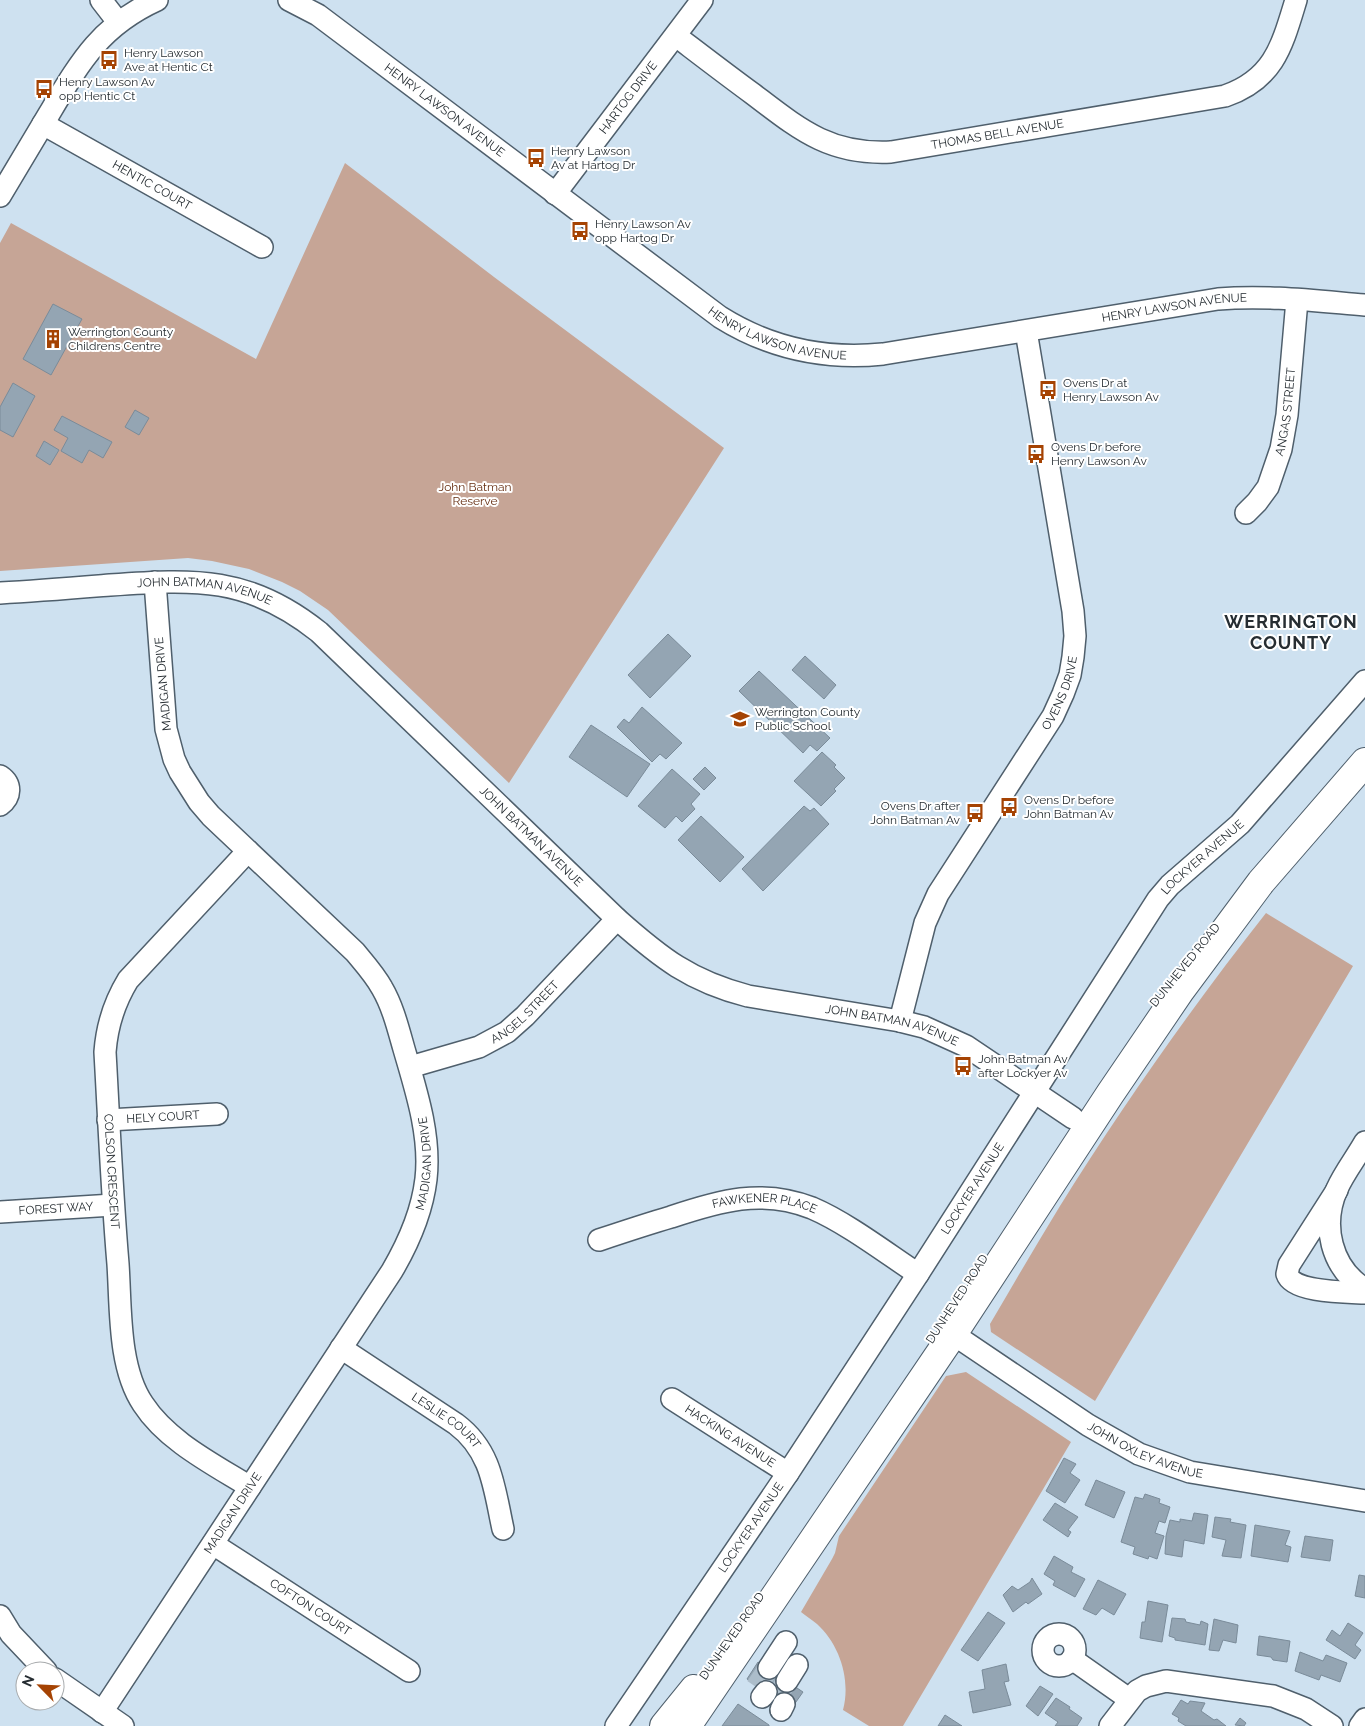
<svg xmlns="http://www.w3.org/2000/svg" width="1365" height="1726" viewBox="0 0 1365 1726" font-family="Raleway,sans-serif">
<rect width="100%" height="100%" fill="#cee1f0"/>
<!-- green -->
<g fill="#c6a596">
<polygon points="345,163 494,277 724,448 509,783 328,610 300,591 282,582 249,569 212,561 188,558 0,571 0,243 11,223 256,359"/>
<path d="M1266 913 1353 966 1095 1401 991 1332 990 1324C1013 1285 1036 1245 1060 1206 1123 1105 1192 1007 1266 913Z"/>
<path d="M966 1372 1071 1442 903 1726H869L843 1710C851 1680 840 1645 817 1624 812 1620 806 1616 801 1612L832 1559 835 1553 839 1536 946 1376Z"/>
</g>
<!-- building -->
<g fill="#94a5b3" stroke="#7a8b99">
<polygon points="53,304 82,319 51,375 23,359"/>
<polygon points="13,383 35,396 13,437 0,430 0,407"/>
<polygon points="135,410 149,418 139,435 125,427"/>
<polygon points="62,416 112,442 103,458 89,450 82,463 61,451 68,438 54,430"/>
<polygon points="44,441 59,450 50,465 36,456"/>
<polygon points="668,634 691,656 650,698 628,675"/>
<polygon points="805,656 836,685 824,699 792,670"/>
<polygon points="759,671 830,738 817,751 810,745 803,753 739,691"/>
<polygon points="642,707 682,743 666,759 660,754 652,762 617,727 624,719 629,723"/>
<polygon points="591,725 650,764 627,797 569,757"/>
<polygon points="822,752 836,765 834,767 845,778 834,789 836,791 821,806 794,781"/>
<polygon points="705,767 716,778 704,790 693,779"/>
<polygon points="672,769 700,794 691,804 695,809 682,822 676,816 665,828 638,806"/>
<polygon points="804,806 810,811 814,808 829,824 763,891 742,869"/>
<polygon points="701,816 744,857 720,882 678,840"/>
<polygon points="1064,1458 1076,1464 1070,1473 1080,1480 1065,1503 1046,1491"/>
<polygon points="1096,1480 1125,1492 1114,1518 1085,1505"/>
<polygon points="1145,1494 1160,1499 1159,1503 1170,1507 1165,1523 1159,1521 1155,1533 1164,1536 1157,1559 1149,1556 1148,1559 1133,1554 1135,1547 1121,1542 1135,1497 1143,1499"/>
<polygon points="1055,1503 1078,1517 1068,1530 1071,1532 1068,1537 1043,1520"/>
<polygon points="1194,1513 1208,1515 1204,1544 1184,1540 1182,1557 1165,1554 1166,1536 1170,1520 1180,1522 1180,1519 1192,1521"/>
<polygon points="1215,1517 1231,1519 1230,1522 1246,1525 1241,1558 1222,1556 1226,1540 1212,1537"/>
<polygon points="1255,1525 1290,1531 1285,1545 1291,1547 1288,1562 1251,1556"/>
<polygon points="1305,1536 1333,1540 1330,1561 1301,1557"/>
<polygon points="1054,1556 1073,1567 1071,1572 1085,1579 1075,1597 1053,1585 1055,1581 1044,1574"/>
<polygon points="1359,1575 1365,1576 1365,1598 1355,1596"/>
<polygon points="1032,1578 1042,1594 1028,1604 1026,1602 1013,1612 1003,1595 1012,1586 1018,1590 1030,1582"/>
<polygon points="1098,1580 1126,1594 1114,1615 1102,1608 1096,1615 1083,1609"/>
<polygon points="1148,1601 1168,1605 1162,1642 1140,1638 1142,1622 1145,1622"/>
<polygon points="988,1612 1005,1623 978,1661 961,1650"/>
<polygon points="1172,1618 1185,1619 1186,1622 1200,1625 1201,1621 1208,1624 1205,1645 1175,1640 1175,1638 1169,1636"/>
<polygon points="1214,1619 1238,1625 1236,1643 1223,1640 1219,1651 1209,1650"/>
<polygon points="1348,1623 1363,1633 1355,1645 1361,1650 1355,1659 1326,1640 1332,1630 1340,1636"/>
<polygon points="1259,1636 1290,1641 1287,1662 1273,1660 1271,1657 1257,1655"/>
<polygon points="1300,1652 1323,1661 1326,1655 1347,1663 1340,1682 1321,1675 1319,1680 1295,1671"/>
<polygon points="758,1662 803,1692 791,1709 747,1679"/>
<polygon points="1006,1664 1009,1681 1004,1682 1011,1705 973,1713 969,1692 985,1689 982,1670"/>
<polygon points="1040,1686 1053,1694 1038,1716 1026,1706"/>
<polygon points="1056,1698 1070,1707 1069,1709 1082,1718 1077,1726 1055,1726 1058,1722 1045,1713"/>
<polygon points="1181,1700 1188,1704 1190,1701 1205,1703 1201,1711 1214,1720 1217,1719 1226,1726 1186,1726 1178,1721 1179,1718 1172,1714"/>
<polygon points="738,1704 769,1725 769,1726 722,1726"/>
<polygon points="945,1715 962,1726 938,1726"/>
<polygon points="1240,1718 1246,1723 1244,1726 1235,1725"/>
</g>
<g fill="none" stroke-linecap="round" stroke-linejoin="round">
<!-- minor-tunnel -->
<g stroke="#acbdca" stroke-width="21" stroke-dasharray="21 11" stroke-linecap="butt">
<polyline points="756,1687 769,1668"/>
<polyline points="775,1698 787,1681"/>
</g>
<!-- minor casing -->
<g stroke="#4f5f6c" stroke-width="24">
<g id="minor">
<polyline points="101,0 118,22"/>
<path id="s1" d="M289 0 318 15 720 317C771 349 824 360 883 354L1218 299C1267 295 1316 301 1365 305"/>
<path id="s2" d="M676 36C701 55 727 75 753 94 799 129 829 155 891 152L1225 96C1274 79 1282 46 1296 0"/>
<path id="s3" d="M43 124 262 247"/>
<path id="s4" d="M555 194 702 0"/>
<path d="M0 196C16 169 33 141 49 114 80 62 100 26 157 0"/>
<path id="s5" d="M1246 513 1257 502 1268 487 1281 449 1287 415 1297 300"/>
<path id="s6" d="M0 593C37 591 73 588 110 585 195 579 249 576 319 632L617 919C661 958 690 981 748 996L900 1021 924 1027 966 1046 1073 1118"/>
<path d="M0 776C12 784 11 797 0 805"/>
<path id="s7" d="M248 851 128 980C114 1003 107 1025 105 1052 109 1123 112 1194 118 1264 121 1308 118 1367 143 1404 167 1441 213 1464 250 1487"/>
<path id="s8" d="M900 1021 925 923 938 894 1053 716 1063 694 1070 675 1073 657 1075 636 1073 611 1026 331"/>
<path id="s9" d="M410 1067 479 1047 507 1032 525 1016 617 919"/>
<path id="s10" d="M108 1120 217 1114"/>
<path d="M1365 1142C1356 1158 1344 1173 1337 1189 1321 1225 1331 1268 1365 1289"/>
<path d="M1337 1190 1289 1265 1287 1274C1293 1293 1348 1292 1365 1293"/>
<path id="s11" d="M0 1212 113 1205"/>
<path id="s12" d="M599 1240C623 1232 647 1224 671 1217 719 1201 762 1188 812 1208 847 1223 886 1253 918 1274"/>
<path id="s13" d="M953 1334 1088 1425 1139 1454 1190 1472 1365 1501"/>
<path id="s14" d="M341 1348 456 1424C492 1451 494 1488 503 1529"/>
<path id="s15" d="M672 1399 788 1473"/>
<path id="s16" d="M213 1544 409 1671"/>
<polyline points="0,1616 11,1634 46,1671"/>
<circle cx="1059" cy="1650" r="16"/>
<polyline points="1072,1659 1129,1699"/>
<polyline points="769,1668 786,1642"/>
<polyline points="55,1679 123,1726"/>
<polyline points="787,1681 797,1665"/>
<polyline points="762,1697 766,1692"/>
<polyline points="781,1710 784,1704"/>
<path id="s17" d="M102 1712 392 1271C409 1242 422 1213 426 1179 431 1136 416 1090 404 1049 398 1028 393 1007 382 988 375 975 365 964 355 952L211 816 199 802 180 772 174 759 166 729 155 582"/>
<path id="s18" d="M616 1726 788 1473 918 1274 1158 899 1170 885 1240 824 1365 681"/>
<polyline points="1110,1726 1137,1691 1146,1686 1166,1681 1273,1696 1306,1709 1332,1726"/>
<polyline points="1360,1726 1365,1719"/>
</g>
</g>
<!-- major casing -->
<g stroke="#4f5f6c" stroke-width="30">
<g id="major">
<polyline points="664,1726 694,1689"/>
<polyline points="687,1726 953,1334 1110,1094 1180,991 1261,882 1365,762"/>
</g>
</g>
<!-- minor -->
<use href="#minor" stroke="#fff" stroke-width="21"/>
<!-- major -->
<use href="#major" stroke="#fff" stroke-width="28"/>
</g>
<!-- icons -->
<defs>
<g id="bus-bare" transform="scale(1.5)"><path d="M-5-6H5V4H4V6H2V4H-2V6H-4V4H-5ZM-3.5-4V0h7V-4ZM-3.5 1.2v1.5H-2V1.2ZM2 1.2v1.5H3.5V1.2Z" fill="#a54303" stroke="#fff" stroke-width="2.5" paint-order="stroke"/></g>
<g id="building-bare" transform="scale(1.5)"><path d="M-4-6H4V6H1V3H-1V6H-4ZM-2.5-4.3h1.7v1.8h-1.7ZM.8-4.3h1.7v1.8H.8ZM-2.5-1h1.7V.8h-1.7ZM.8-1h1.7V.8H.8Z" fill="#a54303" stroke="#fff" stroke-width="2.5" paint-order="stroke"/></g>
<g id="school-bare" transform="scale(1.5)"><path d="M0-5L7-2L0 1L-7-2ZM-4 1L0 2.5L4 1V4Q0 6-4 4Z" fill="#a54303" stroke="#fff" stroke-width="2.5" paint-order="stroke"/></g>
</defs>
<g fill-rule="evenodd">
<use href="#bus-bare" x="109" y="60"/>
<use href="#bus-bare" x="44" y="89"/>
<use href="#bus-bare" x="536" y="158"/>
<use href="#bus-bare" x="580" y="231"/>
<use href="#building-bare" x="53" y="339"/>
<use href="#bus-bare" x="1048" y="390"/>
<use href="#bus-bare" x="1036" y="454"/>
<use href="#school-bare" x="740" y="719"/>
<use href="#bus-bare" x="1009" y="807"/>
<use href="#bus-bare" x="975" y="813"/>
<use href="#bus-bare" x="963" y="1066"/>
</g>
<g text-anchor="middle" stroke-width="4" stroke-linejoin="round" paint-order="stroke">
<!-- poi labels -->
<g font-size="12" fill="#262d32" stroke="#fff" text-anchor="start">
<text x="124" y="57">Henry Lawson<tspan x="124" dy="14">Ave at Hentic Ct</tspan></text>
<text x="59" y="86">Henry Lawson Av<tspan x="59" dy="14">opp Hentic Ct</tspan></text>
<text x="551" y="155">Henry Lawson<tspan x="551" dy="14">Av at Hartog Dr</tspan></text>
<text x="595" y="228">Henry Lawson Av<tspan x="595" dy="14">opp Hartog Dr</tspan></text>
<text x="68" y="336">Werrington County<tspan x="68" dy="14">Childrens Centre</tspan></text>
<text x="1063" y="387">Ovens Dr at<tspan x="1063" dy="14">Henry Lawson Av</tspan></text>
<text x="1051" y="451">Ovens Dr before<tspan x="1051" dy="14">Henry Lawson Av</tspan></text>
<text x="755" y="716">Werrington County<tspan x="755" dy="14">Public School</tspan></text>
<text x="1024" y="804">Ovens Dr before<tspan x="1024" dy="14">John Batman Av</tspan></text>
<text x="960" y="810" text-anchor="end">Ovens Dr after<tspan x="960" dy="14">John Batman Av</tspan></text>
<text x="978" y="1063">John Batman Av<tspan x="978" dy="14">after Lockyer Av</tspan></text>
</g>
<!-- street labels -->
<g font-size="12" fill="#262d32" stroke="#fff">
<text dy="4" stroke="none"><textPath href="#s4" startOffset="121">HARTOG DRIVE</textPath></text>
<text dy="4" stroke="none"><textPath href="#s1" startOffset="191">HENRY LAWSON AVENUE</textPath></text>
<text dy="4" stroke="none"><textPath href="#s2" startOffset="358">THOMAS BELL AVENUE</textPath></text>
<text dy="4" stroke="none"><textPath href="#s3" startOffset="125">HENTIC COURT</textPath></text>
<text dy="4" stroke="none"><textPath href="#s1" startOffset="1001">HENRY LAWSON AVENUE</textPath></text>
<text dy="4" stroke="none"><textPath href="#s1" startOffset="596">HENRY LAWSON AVENUE</textPath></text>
<text dy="4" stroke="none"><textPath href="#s5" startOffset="112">ANGAS STREET</textPath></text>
<text dy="4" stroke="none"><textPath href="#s6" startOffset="206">JOHN BATMAN AVENUE</textPath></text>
<text transform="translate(163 684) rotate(-95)" y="4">MADIGAN DRIVE</text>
<text dy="4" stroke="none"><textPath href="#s8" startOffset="369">OVENS DRIVE</textPath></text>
<text dy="4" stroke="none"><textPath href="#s6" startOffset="626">JOHN BATMAN AVENUE</textPath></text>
<text dy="4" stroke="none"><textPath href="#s18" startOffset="1050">LOCKYER AVENUE</textPath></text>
<text transform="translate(1185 965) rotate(-51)" y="4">DUNHEVED ROAD</text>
<text dy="4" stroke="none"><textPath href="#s9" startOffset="130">ANGEL STREET</textPath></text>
<text dy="4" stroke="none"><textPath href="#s6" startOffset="1046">JOHN BATMAN AVENUE</textPath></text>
<text dy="4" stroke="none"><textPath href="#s10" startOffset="55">HELY COURT</textPath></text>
<text dy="4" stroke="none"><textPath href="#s17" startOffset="642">MADIGAN DRIVE</textPath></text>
<text dy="4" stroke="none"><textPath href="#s7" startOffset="372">COLSON CRESCENT</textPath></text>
<text dy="4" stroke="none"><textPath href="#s18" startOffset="645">LOCKYER AVENUE</textPath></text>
<text dy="4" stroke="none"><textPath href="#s11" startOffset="56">FOREST WAY</textPath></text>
<text dy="4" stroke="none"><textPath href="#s12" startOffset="172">FAWKENER PLACE</textPath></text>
<text transform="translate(957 1299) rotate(-57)" y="4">DUNHEVED ROAD</text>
<text dy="4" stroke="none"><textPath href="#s14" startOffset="128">LESLIE COURT</textPath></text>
<text dy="4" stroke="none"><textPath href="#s15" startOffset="69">HACKING AVENUE</textPath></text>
<text dy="4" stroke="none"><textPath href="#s13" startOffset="226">JOHN OXLEY AVENUE</textPath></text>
<text dy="4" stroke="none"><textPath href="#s17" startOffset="238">MADIGAN DRIVE</textPath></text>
<text dy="4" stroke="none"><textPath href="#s18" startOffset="240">LOCKYER AVENUE</textPath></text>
<text dy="4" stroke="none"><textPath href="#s16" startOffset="116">COFTON COURT</textPath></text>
<text transform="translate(732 1636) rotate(-55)" y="4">DUNHEVED ROAD</text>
</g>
<!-- park labels -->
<g font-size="12" fill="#662e11" stroke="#fff">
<text x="475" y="491">John Batman<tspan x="475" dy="14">Reserve</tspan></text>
</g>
<!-- district labels -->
<g font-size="18" font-weight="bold" letter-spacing="1" fill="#262d32" stroke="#fff">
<text x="1291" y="628">WERRINGTON<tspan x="1291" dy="21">COUNTY</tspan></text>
</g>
</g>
<!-- north arrow -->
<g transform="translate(40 1686) rotate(294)"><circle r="24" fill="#ffffff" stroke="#a8abad"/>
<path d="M0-4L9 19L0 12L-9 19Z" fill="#a54303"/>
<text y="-8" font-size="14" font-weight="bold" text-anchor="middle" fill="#262d32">N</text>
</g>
</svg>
